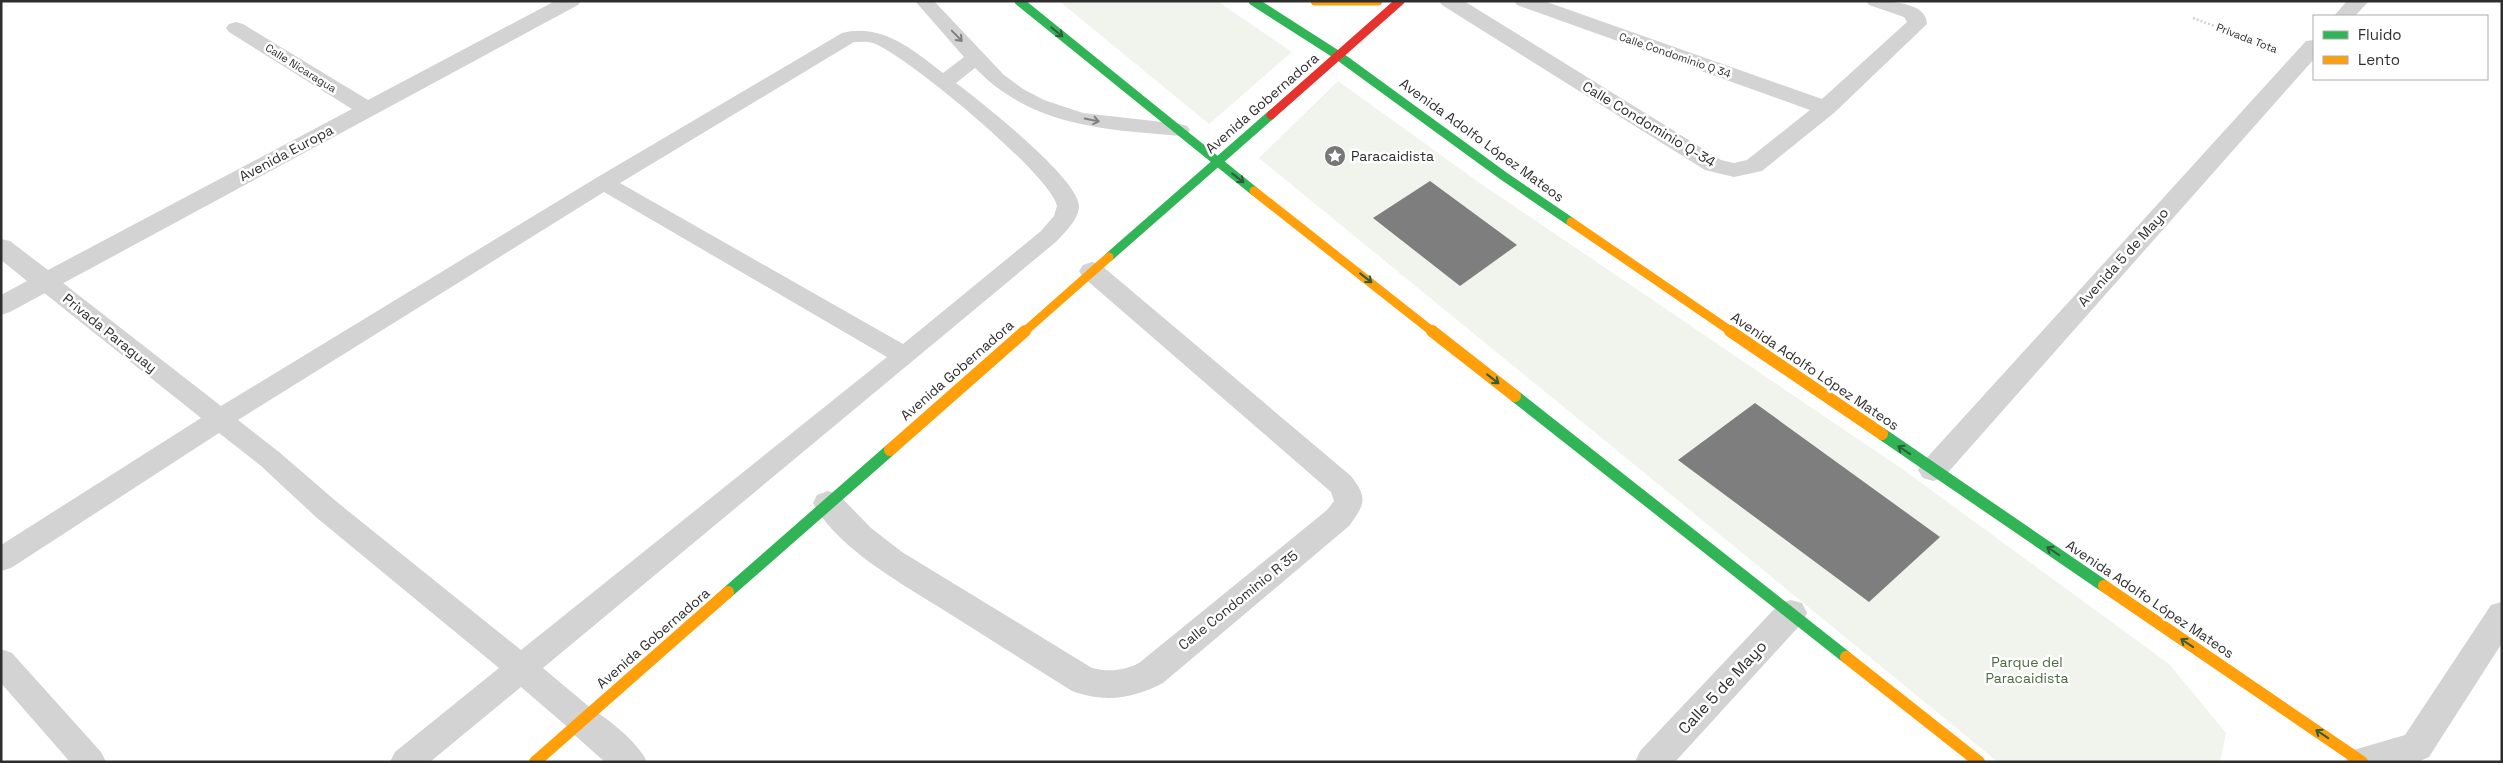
<svg xmlns="http://www.w3.org/2000/svg" width="2503" height="763" viewBox="0 0 2503 763" font-family="'Space Grotesk',sans-serif">
<rect width="100%" height="100%" fill="#fff"/>
<!-- green -->
<g fill="#f0f4ec">
<polygon points="1059,1 1217,1 1292,52 1209,124"/>
<polygon points="1338,81 1477,181 1905,471 2169,664 2226,733 2220,762 1998,762 1259,158"/>
</g>
<!-- building -->
<g fill="#7e7e7e">
<polygon points="1430,181 1517,245 1460,286 1373,218"/>
<polygon points="1755,403 1940,537 1869,602 1678,460"/>
</g>
<g fill="none" stroke-linecap="round" stroke-linejoin="round">
<!-- path -->
<polyline stroke="#d3d3d3" stroke-width="2.5" stroke-dasharray="2 2" stroke-linecap="butt" points="2193,18 2265,45"/>
<!-- lane -->
<g fill="#d3d3d3" fill-rule="evenodd">
<path d="M915 1H934L1004 75 1023 89 1044 100 1083 113 1180 124 1187 126 1190 130 1187 134 1180 136C1102 129 1033 127 975 68L956 83C980 101 1078 178 1079 206 1079 219 1065 232 1057 241L543 668 593 710 597 720 593 730 582 734 571 730 521 687 430 762H390L395 752 499 668 317 518 261 466 219 433 11 568 1 571V545L201 418 38 288 34 282 38 276 46 274 54 276 221 406 596 178 842 33C882 23 913 50 943 73L964 57ZM854 42C860 42 867 41 873 43 905 54 1051 175 1057 206L1054 216 1041 231 903 344 620 183ZM604 192 887 357 521 650 337 502 279 452 238 420Z"/>
<polygon points="1,649 12,653 101,752 106,762 70,762 1,683"/>
</g>
<!-- street -->
<g fill="#d3d3d3" fill-rule="evenodd">
<polygon points="555,1 581,1 578,5 10,312 1,315 1,295 27,281 1,260 1,239 10,241 48,270 352,109 229,32 226,28 229,24 236,22 243,24 368,100"/>
<path d="M1439 1H1464L1721 160 1734 163 1747 160 1810 110 1517 5 1514 1H1544L1822 99 1907 22 1904 17 1869 5 1866 1C1882 1 1927 0 1927 24L1834 113 1762 171 1734 177 1705 170 1442 5Z"/>
<polygon points="2347,1 2369,1 2355,16 2334,16"/>
<polygon points="2314,40 2314,59 1943,478 1933,481 1923,478 1918,470 1923,462 2306,41"/>
<path d="M1092 262 1101 265 1351 476C1369 499 1364 505 1349 526L1163 683C1132 699 1105 703 1072 691 1032 666 991 640 950 614 906 586 838 550 813 503L817 495 828 491 839 495 871 528 902 552 1092 668C1109 672 1123 671 1139 663L1327 510 1334 501 1331 492 1083 277 1079 271 1083 265Z"/>
<polygon points="1791,600 1802,603 1807,613 1802,623 1675,762 1635,762 1640,751 1780,603"/>
<polygon points="2502,602 2502,643 2429,757 2418,762 2345,762 2350,751 2405,735 2491,605"/>
<path d="M582 705C602 712 638 742 647 762H605L570 731 565 720 570 709Z"/>
</g>
<!-- fast-far1 -->
<g stroke="#30b455" stroke-width="9">
<polyline points="1019,1 1254,191"/>
<polyline points="1253,1 1339,56 1505,177 1571,222"/>
<polyline points="1109,257 1271,115"/>
</g>
<!-- fast -->
<g stroke="#30b455" stroke-width="12">
<polyline points="1515,396 1846,657"/>
<polyline points="1882,434 2104,586"/>
<polyline points="728,592 890,450"/>
</g>
<!-- slow-far1 -->
<g stroke="#ff9f0a" stroke-width="9">
<polyline points="1315,1 1378,1"/>
<polyline points="1254,191 1433,332"/>
<polyline points="1571,222 1732,332"/>
<polyline points="1024,332 1109,257"/>
</g>
<!-- slow -->
<g stroke="#ff9f0a" stroke-width="12">
<polyline points="1432,331 1515,396"/>
<polyline points="1730,331 1882,434"/>
<polyline points="890,450 1025,331"/>
<polyline points="2104,586 2362,762"/>
<polyline points="1846,657 1979,762"/>
<polyline points="535,762 728,592"/>
</g>
<!-- jam -->
<polyline stroke="#e5322d" stroke-width="9" points="1271,115 1400,1"/>
</g>
<!-- one-way arrows -->
<defs><path id="oneway-shaft" d="M-6 0H5M1.5-3L5.5 0L1.5 3" fill="none" stroke-width="1.6" stroke-linecap="round" stroke-linejoin="round" transform="scale(1.25)"/></defs>
<g stroke="#2f5d3c">
<use href="#oneway-shaft" transform="translate(1057 32) rotate(39)"/>
<use href="#oneway-shaft" transform="translate(1238 178) rotate(38)"/>
<use href="#oneway-shaft" transform="translate(1366 278) rotate(38)"/>
<use href="#oneway-shaft" transform="translate(1493 379) rotate(38)"/>
<use href="#oneway-shaft" transform="translate(1904 450) rotate(-146)"/>
<use href="#oneway-shaft" transform="translate(2053 551) rotate(-146)"/>
<use href="#oneway-shaft" transform="translate(2187 643) rotate(-146)"/>
<use href="#oneway-shaft" transform="translate(2322 734) rotate(-146)"/>
</g>
<g stroke="#808080">
<use href="#oneway-shaft" transform="translate(957 36) rotate(46)"/>
<use href="#oneway-shaft" transform="translate(1092 120) rotate(12)"/>
</g>
<!-- icons -->
<defs>
<g id="sight-disc" transform="scale(1.125)"><circle r="9.5" fill="#777" stroke="#fff"/><path d="M0-6L1.8-2.2L6-1.7L2.9 1.2L3.7 5.4L0 3.3L-3.7 5.4L-2.9 1.2L-6-1.7L-1.8-2.2Z" fill="#fff"/></g>
</defs>
<g fill-rule="evenodd">
<use href="#sight-disc" x="1335" y="156"/>
</g>
<g text-anchor="middle" stroke-width="5" stroke-linejoin="round" paint-order="stroke">
<!-- far-street labels -->
<g font-size="11" fill="#2e2e2e" stroke="#fff">
<text transform="translate(2247 38) rotate(21)" y="4">Privada Tota</text>
<text transform="translate(1675 55) rotate(19)" y="4">Calle Condominio Q 34</text>
<text transform="translate(301 68) rotate(32)" y="4">Calle Nicaragua</text>
</g>
<!-- street labels -->
<g font-size="14" fill="#2e2e2e" stroke="#fff">
<text transform="translate(1262 103) rotate(-41)" y="5">Avenida Gobernadora</text>
<text transform="translate(1649 124) rotate(31)" y="5">Calle Condominio Q-34</text>
<text transform="translate(1482 140) rotate(36)" y="5">Avenida Adolfo López Mateos</text>
<text transform="translate(286 153) rotate(-28)" y="5">Avenida Europa</text>
<text transform="translate(2123 257) rotate(-48)" y="5">Avenida 5 de Mayo</text>
<text transform="translate(110 333) rotate(39)" y="5">Privada Paraguay</text>
<text transform="translate(957 370) rotate(-41)" y="5">Avenida Gobernadora</text>
<text transform="translate(1815 371) rotate(34)" y="5">Avenida Adolfo López Mateos</text>
<text transform="translate(2150 599) rotate(34)" y="5">Avenida Adolfo López Mateos</text>
<text transform="translate(1238 600) rotate(-39)" y="5">Calle Condominio R 35</text>
<text transform="translate(653 638) rotate(-41)" y="5">Avenida Gobernadora</text>
</g>
<!-- poi labels -->
<g font-size="14" fill="#2e2e2e" stroke="#fff" text-anchor="start">
<text x="1351" y="161">Paracaidista</text>
</g>
<!-- park labels -->
<g font-size="14" fill="#4e693d" stroke="#fff">
<text x="2027" y="667">Parque del<tspan x="2027" dy="16">Paracaidista</tspan></text>
</g>
<!-- near-street labels -->
<g font-size="16" fill="#2e2e2e" stroke="#fff">
<text transform="translate(1722 687) rotate(-47)" y="6">Calle 5 de Mayo</text>
</g>
</g>
<!-- border -->
<rect width="2503" height="763" fill="none" stroke="#2e2e2e" stroke-width="5"/>
<!-- legend -->
<rect x="2313" y="15" width="175" height="65" fill="#ffffff" stroke="#ababab"/>
<rect x="2323" y="31" width="25" height="8" fill="#30b455" stroke="#ababab"/>
<text x="2358" y="40" font-size="15" fill="#2e2e2e">Fluido</text>
<rect x="2323" y="56" width="25" height="8" fill="#ff9f0a" stroke="#ababab"/>
<text x="2358" y="65" font-size="15" fill="#2e2e2e">Lento</text>
</svg>
